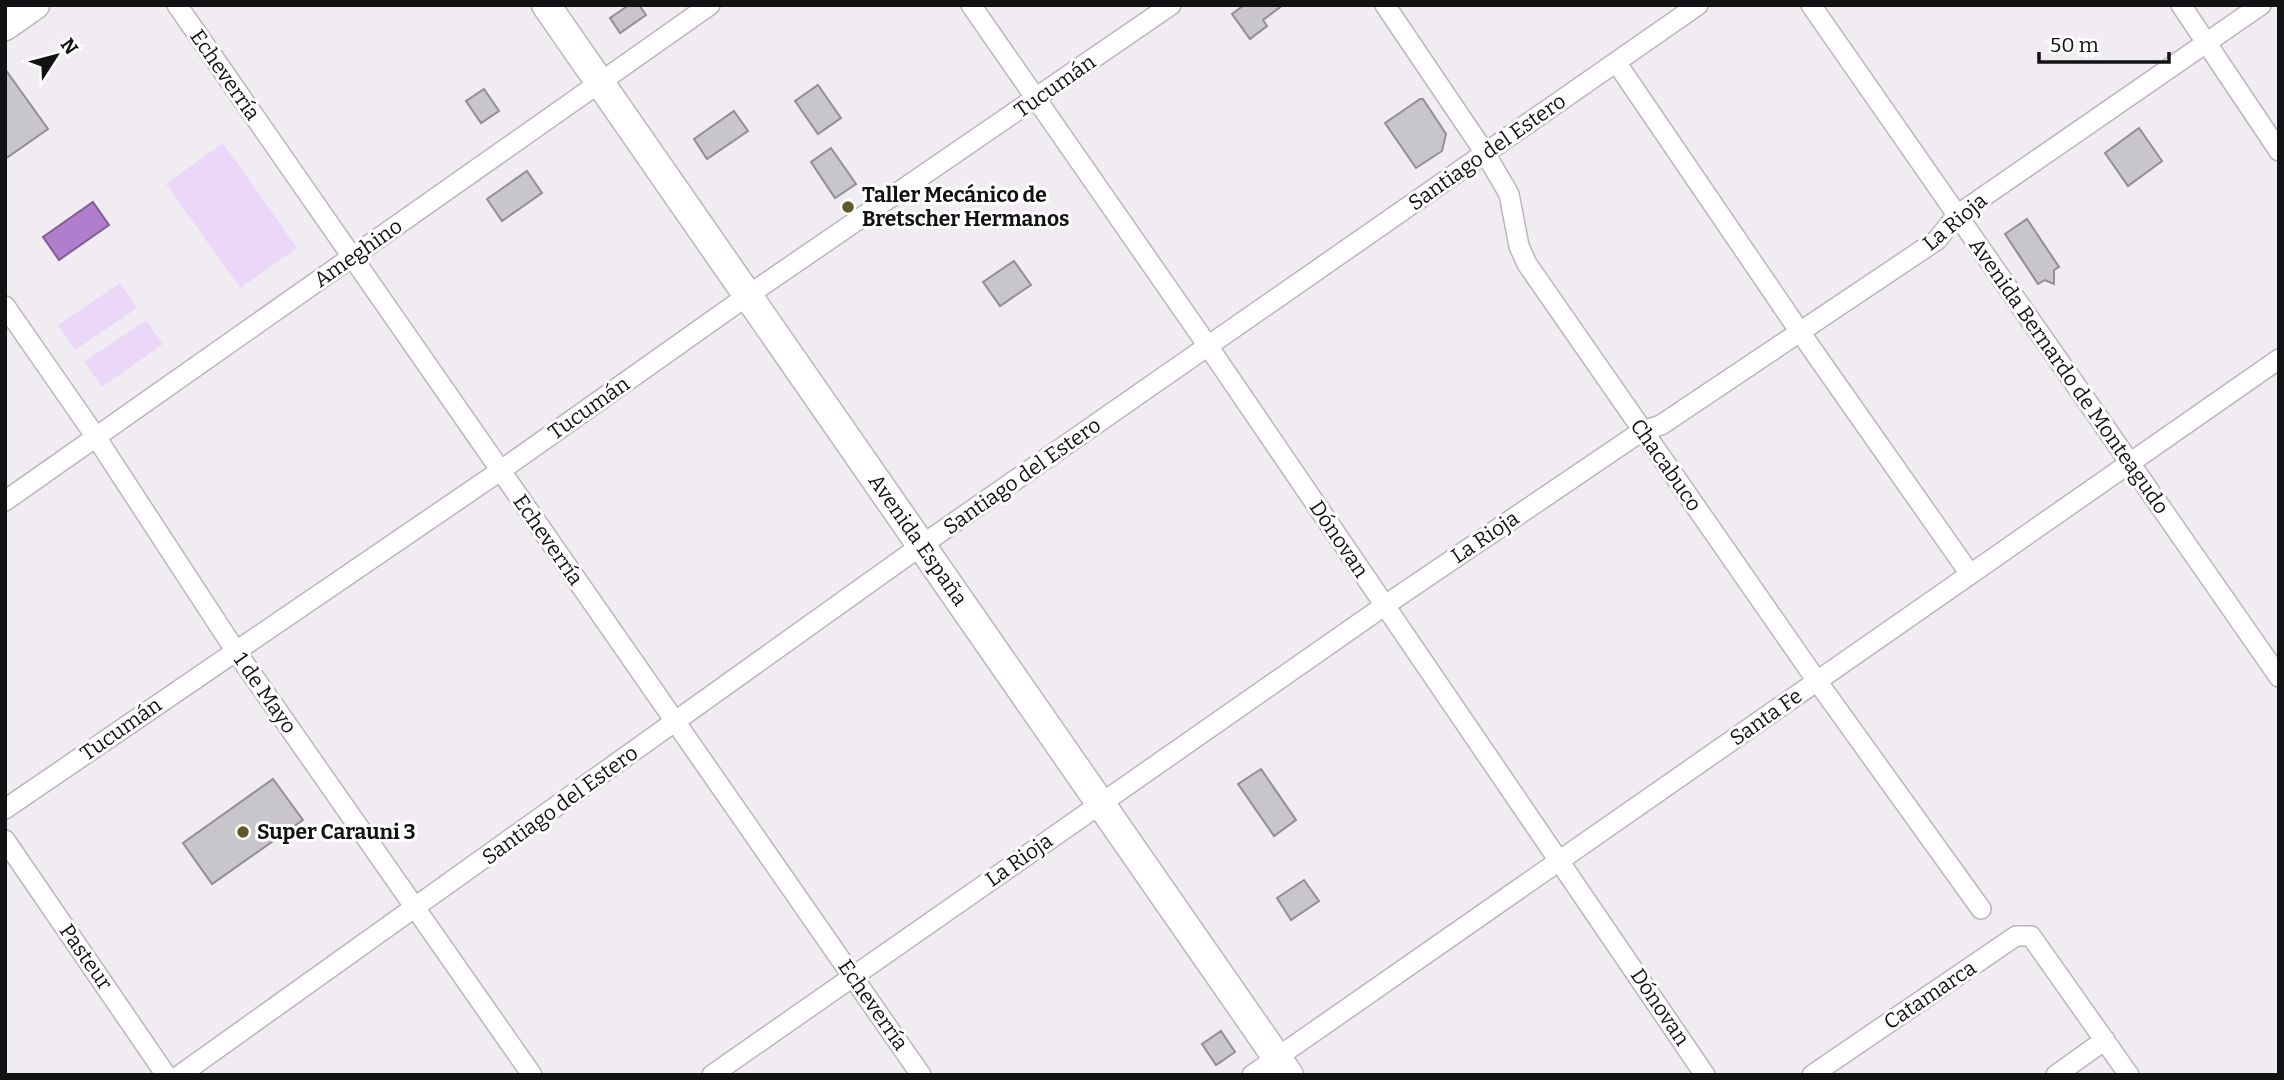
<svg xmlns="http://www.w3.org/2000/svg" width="2284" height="1080" font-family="Bitter,serif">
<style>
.green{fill:#ebd8f8}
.water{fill:#b07ecd;stroke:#815d95;stroke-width:2}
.building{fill:#c8c5cb;stroke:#928e94;stroke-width:2}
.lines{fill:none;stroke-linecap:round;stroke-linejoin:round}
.street-casing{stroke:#bab6bc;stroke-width:22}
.secondary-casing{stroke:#bab6bc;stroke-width:31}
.street{stroke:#fff;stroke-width:19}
.secondary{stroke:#fff;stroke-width:28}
.poi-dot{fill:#5f5925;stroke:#fff;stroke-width:2.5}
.labels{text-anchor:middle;stroke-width:6;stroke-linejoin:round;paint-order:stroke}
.street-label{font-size:21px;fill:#121113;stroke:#fff}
.poi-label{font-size:21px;font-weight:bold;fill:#121113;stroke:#fff;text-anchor:start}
</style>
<rect width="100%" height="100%" fill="#f0ecf2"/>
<!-- green -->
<path class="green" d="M223,143L297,248L240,288L166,184Z
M120,283L137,308L75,350L58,325Z
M146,320L163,344L102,387L84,362Z"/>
<!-- water -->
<path class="water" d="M93,202L109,225L59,260L43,237Z"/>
<!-- building -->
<path class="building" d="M629,5H639L646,15L620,33L610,18Z
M1244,5H1283L1263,20L1267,26L1250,39L1232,14Z
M5,69L48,129L5,159Z
M818,85L841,118L818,134L795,101Z
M484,89L499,111L481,123L466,101Z
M1420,99H1423L1446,134L1442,151L1416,168L1385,123Z
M734,111L748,131L707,159L694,139Z
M2139,128L2162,161L2128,186L2105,153Z
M831,148L856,184L835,198L811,162Z
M527,171L542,193L502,221L487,199Z
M2027,219L2059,267L2054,270V284L2045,280L2038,284L2005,234Z
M1014,261L1031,285L1000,306L983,282Z
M1261,769L1296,820L1274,836L1238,784Z
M273,779L303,820L212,884L183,843Z
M1304,880L1319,901L1291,920L1277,898Z
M1221,1031L1235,1052L1216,1065L1202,1044Z"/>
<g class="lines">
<defs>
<path id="street" d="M177,5L921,1075
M971,5L1208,346L1705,1075
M1385,5L1485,153L1509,194L1519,246L1527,264L1817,681L1981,909
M1811,5L2279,677
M2181,5L2279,151
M1616,62L1800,332L1970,574
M5,306L96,437L235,650L532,1075
M5,501L710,5
M5,809L500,471L747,296L1171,5
M5,840L166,1075
M180,1075L922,545L1698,5
M712,1075L1384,606L1642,431L1661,425L1937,240L1957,215L2261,5
M1252,1075L2279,359
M1812,1075L2016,936H2031L2129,1075
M2056,1075L2105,1040"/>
<path id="secondary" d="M546,5L1289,1075
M5,26L35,5"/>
</defs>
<!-- street casing -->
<use href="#street" class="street-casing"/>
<!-- secondary casing -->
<use href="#secondary" class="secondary-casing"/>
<!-- street -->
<use href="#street" class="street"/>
<!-- secondary -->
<use href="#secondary" class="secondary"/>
</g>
<!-- markers -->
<g class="poi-dot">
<circle cx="848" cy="207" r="7"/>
<circle cx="243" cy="832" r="7"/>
</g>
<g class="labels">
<!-- street labels -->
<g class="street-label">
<text transform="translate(225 75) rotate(55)" y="7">Echeverría</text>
<text transform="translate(1055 86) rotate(-35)" y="7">Tucumán</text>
<text transform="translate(1487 152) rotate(-35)" y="7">Santiago del Estero</text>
<text transform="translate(1955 222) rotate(-40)" y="7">La Rioja</text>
<text transform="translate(358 253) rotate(-35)" y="7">Ameghino</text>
<text transform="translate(2069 376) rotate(55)" y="7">Avenida Bernardo de Monteagudo</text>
<text transform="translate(589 408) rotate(-35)" y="7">Tucumán</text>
<text transform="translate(1666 465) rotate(55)" y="7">Chacabuco</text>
<text transform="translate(1022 476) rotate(-35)" y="7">Santiago del Estero</text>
<text transform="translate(1485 537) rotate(-34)" y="7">La Rioja</text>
<text transform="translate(1339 539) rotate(56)" y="7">Dónovan</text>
<text transform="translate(548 540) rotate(55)" y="7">Echeverría</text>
<text transform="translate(918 540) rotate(55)" y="7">Avenida España</text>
<text transform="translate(265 693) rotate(55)" y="7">1 de Mayo</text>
<text transform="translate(1766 717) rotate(-35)" y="7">Santa Fe</text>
<text transform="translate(121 729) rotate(-35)" y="7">Tucumán</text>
<text transform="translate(560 805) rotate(-36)" y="7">Santiago del Estero</text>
<text transform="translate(1019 860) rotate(-35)" y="7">La Rioja</text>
<text transform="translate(86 957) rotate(55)" y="7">Pasteur</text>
<text transform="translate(1930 995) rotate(-34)" y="7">Catamarca</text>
<text transform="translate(873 1005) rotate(55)" y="7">Echeverría</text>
<text transform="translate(1660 1007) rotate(56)" y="7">Dónovan</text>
</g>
<!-- poi labels -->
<g class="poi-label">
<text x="862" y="202">Taller Mecánico de<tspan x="862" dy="24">Bretscher Hermanos</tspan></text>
<text x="257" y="839">Super Carauni 3</text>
</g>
</g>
<!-- border -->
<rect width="2284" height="1080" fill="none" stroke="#121113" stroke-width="14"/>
<!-- north arrow -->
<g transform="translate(56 56) rotate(54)" stroke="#ffffff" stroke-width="5" paint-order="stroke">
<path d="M0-5L12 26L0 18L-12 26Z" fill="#121113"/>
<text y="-10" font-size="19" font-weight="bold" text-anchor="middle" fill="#121113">N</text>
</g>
<!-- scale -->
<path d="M2039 52v10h130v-10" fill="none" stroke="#121113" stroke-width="3.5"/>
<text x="2050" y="52" font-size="21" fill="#121113" stroke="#ffffff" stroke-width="5" paint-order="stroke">50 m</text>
</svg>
